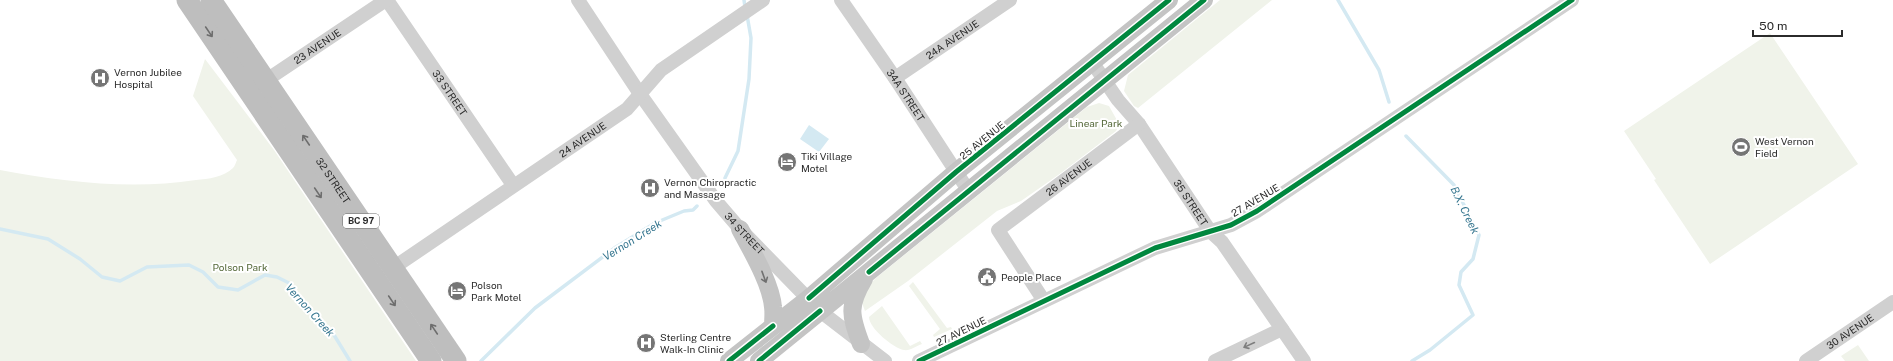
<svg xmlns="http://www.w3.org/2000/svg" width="1893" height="361" font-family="'Public Sans',sans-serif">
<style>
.green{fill:#f0f3ea}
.water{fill:#d4e9f2}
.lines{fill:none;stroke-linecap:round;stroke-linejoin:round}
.stream{stroke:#d4e9f2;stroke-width:3.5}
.minor{stroke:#d0d0d0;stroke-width:14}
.major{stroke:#c4c4c4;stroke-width:18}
.highway{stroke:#bebebe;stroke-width:21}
.cycleway-casing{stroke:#fff;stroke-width:8}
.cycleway{stroke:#00873e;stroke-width:5}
.oneway{stroke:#6d6d6d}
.oneway2{stroke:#707070}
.oneway3{stroke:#7e7e7e}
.labels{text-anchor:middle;stroke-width:4;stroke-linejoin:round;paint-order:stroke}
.shield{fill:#fff;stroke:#6b6b6b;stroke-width:1}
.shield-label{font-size:9px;font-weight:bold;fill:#2b2b2b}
.street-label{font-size:10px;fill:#2b2b2b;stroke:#fff}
.poi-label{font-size:10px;fill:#2b2b2b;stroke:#fff;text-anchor:start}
.park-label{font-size:10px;fill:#546838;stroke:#fff}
.water-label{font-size:11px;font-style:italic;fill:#377790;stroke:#fff}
</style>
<rect width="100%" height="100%" fill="#fff"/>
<!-- green -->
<path class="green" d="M1220,0H1272L1138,108L1134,106L1124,91L1128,75Z
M1770,33L1858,164L1710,264L1654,180L1656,179L1624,131Z
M205,59L274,150L416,361H0V170C64,182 131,190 196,180C208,179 224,177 233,168C235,166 236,162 237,160L193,96Z
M1099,103L1109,106L1118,122L1119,126L1116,131L1061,173L1021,201L997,211L908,281L865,311L862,303L868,286L876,278L1087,107Z
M913,282L947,328L951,327L952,329L934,337L933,335L940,329L909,286Z
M882,306L910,346L920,341L922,344C916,346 910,351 904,350C893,348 869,328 869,317Z
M1858,345L1869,361H1845L1841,356Z"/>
<!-- water -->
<path class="water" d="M809,125L829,139L819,152L800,139Z"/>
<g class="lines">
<!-- stream -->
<path class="stream" d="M744,0L745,7
M1338,0L1379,70L1389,102
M1406,136L1454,185L1479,235L1473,259L1461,272L1459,285L1473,315L1430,350L1412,361
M725,178L738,151L749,79L751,38L747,15
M0,229L48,239L80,259L102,277L120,281L147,267L189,265L203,272L218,287L238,290L265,275L277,277L289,283L316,318L334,335L350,361
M481,361L535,308L616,247L655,223L684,211L693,210L697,206"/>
<!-- minor -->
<g class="minor">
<path id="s1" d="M387,0L513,185"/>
<path id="s2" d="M578,0L640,94L716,201L740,229L820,311L885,361"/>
<path id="s3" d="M841,0L895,78L968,190"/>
<path id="s4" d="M1092,62L1118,100L1139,124L1210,231L1222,242L1304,361"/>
<path id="s5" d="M895,78L1010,0"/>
<path id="s6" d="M259,85L386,0"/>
<path id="s7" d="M393,268L627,109L661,70L763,0"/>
<path id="s8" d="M1044,301L998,230L1139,124"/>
<path d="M919,361L1155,248L1231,225L1257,211L1572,0"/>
<path d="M1215,361L1282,329"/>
<path id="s9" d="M1806,361L1893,302"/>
</g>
<!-- major -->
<path class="major" d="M740,229C751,250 771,283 773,307C774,313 773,320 773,326
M861,344C850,315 848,306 864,279
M729,361L809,298L956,172L1169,0
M759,361L1204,0"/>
<!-- highway -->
<g class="highway">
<path d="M187,0L431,361"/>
<path id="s10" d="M211,0L456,361"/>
</g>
<defs>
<path id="cycleway" d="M869,272L1204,0
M809,298L956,172L1169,0
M729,361L773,326
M759,361L820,311
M919,361L1155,248L1231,225L1257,211L1572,0"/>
</defs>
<!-- cycleway casing -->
<use href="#cycleway" class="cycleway-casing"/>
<!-- cycleway -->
<use href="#cycleway" class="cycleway"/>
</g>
<!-- one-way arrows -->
<defs><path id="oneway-shaft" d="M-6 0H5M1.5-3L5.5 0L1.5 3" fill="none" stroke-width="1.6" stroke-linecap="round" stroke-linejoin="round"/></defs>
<g class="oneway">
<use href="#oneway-shaft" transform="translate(209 32) rotate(56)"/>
<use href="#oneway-shaft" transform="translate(306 140) rotate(-124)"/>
<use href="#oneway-shaft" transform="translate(318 193) rotate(56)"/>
<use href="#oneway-shaft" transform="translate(392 301) rotate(56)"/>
<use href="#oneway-shaft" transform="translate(434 329) rotate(-124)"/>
</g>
<use class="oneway2" href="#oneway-shaft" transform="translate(764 277) rotate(70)"/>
<use class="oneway3" href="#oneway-shaft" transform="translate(1249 345) rotate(155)"/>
<!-- icons -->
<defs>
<symbol id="hospital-disc" viewBox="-11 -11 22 22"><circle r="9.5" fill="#757575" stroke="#fff"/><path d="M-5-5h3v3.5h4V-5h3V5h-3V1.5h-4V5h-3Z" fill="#fff"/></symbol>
<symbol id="stadium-disc" viewBox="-11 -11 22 22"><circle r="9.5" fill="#757575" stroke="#fff"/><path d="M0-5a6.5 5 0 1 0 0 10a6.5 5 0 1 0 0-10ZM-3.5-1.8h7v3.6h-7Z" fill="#fff"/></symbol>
<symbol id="hotel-disc" viewBox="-11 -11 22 22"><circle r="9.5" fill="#757575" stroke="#fff"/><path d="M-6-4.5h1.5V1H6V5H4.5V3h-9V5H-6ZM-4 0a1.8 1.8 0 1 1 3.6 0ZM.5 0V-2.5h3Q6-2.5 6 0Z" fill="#fff"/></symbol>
<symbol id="civic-disc" viewBox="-11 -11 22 22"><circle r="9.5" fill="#757575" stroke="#fff"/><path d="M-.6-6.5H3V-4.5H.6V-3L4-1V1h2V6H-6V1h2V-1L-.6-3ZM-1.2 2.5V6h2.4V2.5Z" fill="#fff"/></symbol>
</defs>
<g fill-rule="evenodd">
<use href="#hospital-disc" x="89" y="67" width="22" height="22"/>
<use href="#stadium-disc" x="1730" y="136" width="22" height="22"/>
<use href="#hotel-disc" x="776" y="151" width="22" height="22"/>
<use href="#hospital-disc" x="639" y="177" width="22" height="22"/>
<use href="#civic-disc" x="976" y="266" width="22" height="22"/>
<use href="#hotel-disc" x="446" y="280" width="22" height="22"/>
<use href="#hospital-disc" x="635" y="332" width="22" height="22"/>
</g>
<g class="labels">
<!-- shield labels -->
<rect class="shield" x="343" y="214" width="36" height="14" rx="3"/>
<g class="shield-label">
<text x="361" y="224">BC 97</text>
</g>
<!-- street labels -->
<g class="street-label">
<text dy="4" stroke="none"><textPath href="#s5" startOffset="69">24A AVENUE</textPath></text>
<text dy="4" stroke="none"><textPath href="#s6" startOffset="70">23 AVENUE</textPath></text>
<text dy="4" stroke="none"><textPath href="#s1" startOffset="112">33 STREET</textPath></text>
<text dy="4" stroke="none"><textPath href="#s3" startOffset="115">34A STREET</textPath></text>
<text dy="4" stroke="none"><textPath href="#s7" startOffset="229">24 AVENUE</textPath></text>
<text transform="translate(982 140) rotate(-39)" y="4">25 AVENUE</text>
<text dy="4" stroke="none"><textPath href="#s8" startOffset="173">26 AVENUE</textPath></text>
<text dy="4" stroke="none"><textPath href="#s10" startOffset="218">32 STREET</textPath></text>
<text transform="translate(1255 200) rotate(-31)" y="4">27 AVENUE</text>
<text dy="4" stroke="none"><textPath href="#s4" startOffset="172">35 STREET</textPath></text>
<text dy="4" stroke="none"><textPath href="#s2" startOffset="287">34 STREET</textPath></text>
<text transform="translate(961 331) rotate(-26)" y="4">27 AVENUE</text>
<text dy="4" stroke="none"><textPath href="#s9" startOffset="53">30 AVENUE</textPath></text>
</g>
<!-- poi labels -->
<g class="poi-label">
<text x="114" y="76">Vernon Jubilee<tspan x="114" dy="12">Hospital</tspan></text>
<text x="1755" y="145">West Vernon<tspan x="1755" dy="12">Field</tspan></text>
<text x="801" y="160">Tiki Village<tspan x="801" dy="12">Motel</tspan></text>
<text x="664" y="186">Vernon Chiropractic<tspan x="664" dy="12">and Massage</tspan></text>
<text x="1001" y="281">People Place</text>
<text x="471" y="289">Polson<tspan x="471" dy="12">Park Motel</tspan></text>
<text x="660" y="341">Sterling Centre<tspan x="660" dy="12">Walk-In Clinic</tspan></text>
</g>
<!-- park labels -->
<g class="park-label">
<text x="1096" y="127">Linear Park</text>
<text x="240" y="271">Polson Park</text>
</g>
<!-- water labels -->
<g class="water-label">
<text transform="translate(1465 210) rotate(64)" y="4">B.X. Creek</text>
<text transform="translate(632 240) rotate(-32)" y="4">Vernon Creek</text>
<text transform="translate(310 310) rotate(48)" y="4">Vernon Creek</text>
</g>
</g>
<!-- scale -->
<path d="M1753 30v6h89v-6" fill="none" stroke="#2b2b2b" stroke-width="2"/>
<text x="1759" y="30" font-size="12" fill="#2b2b2b" stroke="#ffffff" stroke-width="3" paint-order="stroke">50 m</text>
</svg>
